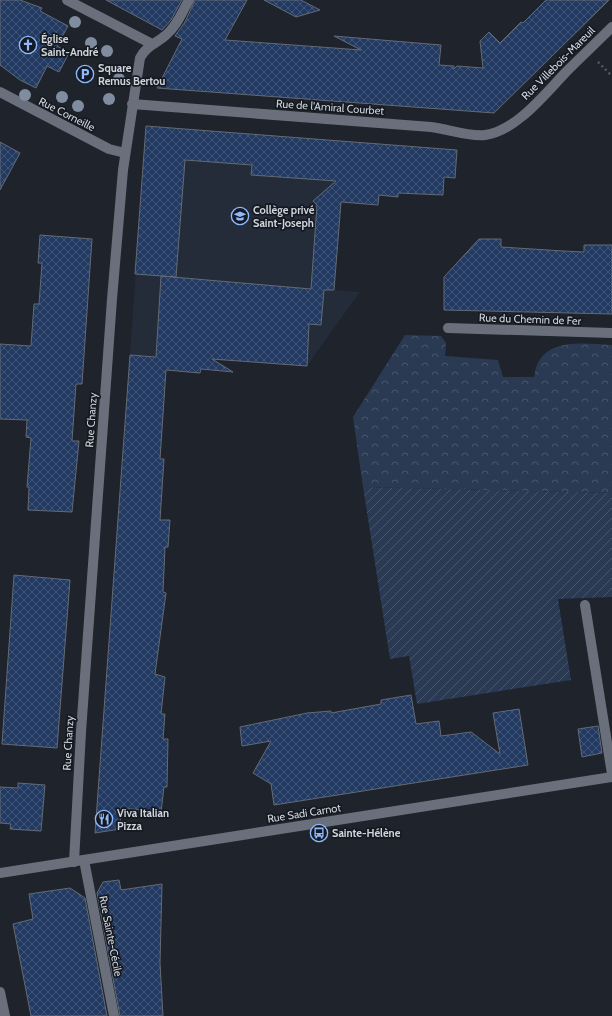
<svg xmlns="http://www.w3.org/2000/svg" width="612" height="1016" font-family="Cabin,sans-serif">
<style>
.built{fill:#242c3a}
.forest{fill:url(#forest-crowns)}
.garden{fill:url(#garden-furrows)}
.building{fill:url(#building-cross-hatch);stroke:#646a74}
.lines{fill:none;stroke-linecap:round;stroke-linejoin:round}
.path{stroke:#565b63;stroke-width:2.5;stroke-dasharray:2 3;stroke-linecap:butt}
.lane{stroke:#6a707b;stroke-width:10}
.street{stroke:#6a707b;stroke-width:10}
.secondary{stroke:#6a707b;stroke-width:10}
.tree{fill:#808c9f}
.labels{text-anchor:middle;stroke-width:3.5;stroke-linejoin:round;paint-order:stroke}
.poi-label{font-size:11px;font-weight:bold;fill:#d0d4da;stroke:#151a22;text-anchor:start}
.street-label{font-size:11px;fill:#d0d4da;stroke:#151a22}
</style>
<defs>
<pattern id="forest-crowns" width="20" height="18" patternUnits="userSpaceOnUse"><rect width="20" height="18" fill="#2a3a53"/><path d="M2 6a3 3 0 1 1 6 0M12 15a3 3 0 1 1 6 0" fill="none" stroke="#48566b"/></pattern>
<pattern id="garden-furrows" width="10" height="10" patternUnits="userSpaceOnUse"><rect width="10" height="10" fill="#2a3a53"/><path d="M-1 1l2-2M0 10L10 0M9 11l2-2" fill="none" stroke="#48566b"/></pattern>
<pattern id="building-cross-hatch" width="8" height="8" patternUnits="userSpaceOnUse"><rect width="8" height="8" fill="#223a62"/><path d="M0 0l8 8M0 8l8-8" fill="none" stroke="#415678"/></pattern>
</defs>
<rect width="100%" height="100%" fill="#1e232c"/>
<!-- built -->
<path class="built" d="M146,126L346,142L334,290L360,292L307,366L130,355Z"/>
<!-- forest -->
<path class="forest" d="M405,335L441,336L446,343L445,356L498,360L503,377H534C535,373 535,369 537,365C549,337 587,344 612,345V493L363,487L353,417Z"/>
<!-- garden -->
<path class="garden" d="M363,487L612,493V597L558,599L571,680L417,704L409,656L390,659Z"/>
<!-- building -->
<path class="building" d="M0,0H20L42,8L40,11L68,26L57,46L69,53L59,72L47,66L36,88L20,80L0,65Z
M106,0H182L171,20L162,30Z
M195,0H247L225,40L361,50L334,36L441,45L439,65L454,66V69L457,66L483,68L480,41L489,32L500,43L521,22L523,23L546,0H609L494,113L157,88L182,39L175,36L185,22Z
M264,0H301L320,10L296,17Z
M146,126L457,150L455,178L444,177L443,195L398,193V197L379,195L378,205L341,202L334,290H324L321,325L309,324L307,366L212,359L233,372L201,369L200,373L166,370L160,459H164L160,520H170L168,547H165L163,592L166,593L155,674L165,677L161,714H165L163,739H168L167,787H164L161,812L121,808L120,829L95,833L130,355L156,357L161,276L311,289L317,205L313,201L336,181L251,175L252,165L185,160L176,277L135,274Z
M0,142L20,153L0,190Z
M40,235L92,239L82,384H76L72,441H79L72,512L28,510L29,487H27L31,438L26,437L27,420L0,419V344L31,346L34,304H39L42,263H38Z
M479,239H501V247L563,251L584,252V245H612V314L444,310V277Z
M14,575L70,580L57,748L2,744Z
M411,695L416,724L439,721L441,736L471,732L500,754L493,713L519,709L528,765L274,805L271,784L253,773L271,741L242,746L240,727L307,713L331,711V713L381,704V700Z
M598,726L602,753L582,757L578,729Z
M18,783L45,785L41,831L10,829L11,824L0,823V787L18,788Z
M119,880L121,890L162,884L160,963L163,1016H120L97,893L103,882Z
M70,888L85,898L107,1016H31L13,924L33,919L29,894Z"/>
<g class="lines">
<!-- path -->
<path class="path" d="M598,62L612,76"/>
<!-- lane -->
<path class="lane" d="M585,605L612,774"/>
<!-- street -->
<path class="street" d="M67,0L152,44
M0,92L109,149L125,153
M132,104L431,127C447,129 470,137 485,135C516,131 545,94 566,72C581,57 597,42 612,27
M448,328L612,333
M84,860L114,1016
M74,862L81,732L112,299L123,170L140,58C147,45 156,44 166,35C177,26 182,12 189,0
M0,992L5,1016"/>
<!-- secondary -->
<path class="secondary" d="M0,873L612,777"/>
</g>
<!-- trees -->
<g class="tree">
<circle cx="75" cy="22" r="6"/>
<circle cx="91" cy="43" r="6"/>
<circle cx="107" cy="51" r="6"/>
<circle cx="119" cy="79" r="6"/>
<circle cx="25" cy="95" r="6"/>
<circle cx="62" cy="97" r="6"/>
<circle cx="109" cy="99" r="6"/>
<circle cx="78" cy="106" r="6"/>
</g>
<!-- icons -->
<defs>
<symbol id="church-ring" viewBox="-11 -11 22 22"><circle r="9.5" fill="#151a22" stroke="#8eb9fd" stroke-width="1.5"/><path d="M-1.2-6h2.4v3.5h3.3v2.4h-3.3V6h-2.4V-.1h-3.3v-2.4h3.3Z" fill="#8eb9fd"/></symbol>
<symbol id="parking-ring" viewBox="-11 -11 22 22"><circle r="9.5" fill="#151a22" stroke="#8eb9fd" stroke-width="1.5"/><path d="M-3.5-5.5H1a3.5 3.5 0 0 1 0 7H-1V5.5H-3.5ZM-1-3.4V-.6H.8a1.4 1.4 0 0 0 0-2.8Z" fill="#8eb9fd"/></symbol>
<symbol id="school-ring" viewBox="-11 -11 22 22"><circle r="9.5" fill="#151a22" stroke="#8eb9fd" stroke-width="1.5"/><path d="M0-5L7-2L0 1L-7-2ZM-4 1L0 2.5L4 1V4Q0 6-4 4Z" fill="#8eb9fd"/></symbol>
<symbol id="restaurant-ring" viewBox="-11 -11 22 22"><circle r="9.5" fill="#151a22" stroke="#8eb9fd" stroke-width="1.5"/><path d="M-5-6h1v4h1v-4h1v4h1v-4h1v5L-1.5 .5V6h-2V.5L-5-1ZM5-6V6H3V1.5H1.5Q1.5-4 5-6Z" fill="#8eb9fd"/></symbol>
<symbol id="bus-ring" viewBox="-11 -11 22 22"><circle r="9.5" fill="#151a22" stroke="#8eb9fd" stroke-width="1.5"/><path d="M-5-6H5V4H4V6H2V4H-2V6H-4V4H-5ZM-3.5-4V0h7V-4ZM-3.5 1.2v1.5H-2V1.2ZM2 1.2v1.5H3.5V1.2Z" fill="#8eb9fd"/></symbol>
</defs>
<g fill-rule="evenodd">
<use href="#church-ring" x="18" y="35" width="20" height="20"/>
<use href="#parking-ring" x="75" y="64" width="20" height="20"/>
<use href="#school-ring" x="230" y="206" width="20" height="20"/>
<use href="#restaurant-ring" x="94" y="809" width="20" height="20"/>
<use href="#bus-ring" x="309" y="823" width="20" height="20"/>
</g>
<g class="labels">
<!-- poi labels -->
<g class="poi-label">
<text x="41" y="43">Église<tspan x="41" dy="13">Saint-André</tspan></text>
<text x="98" y="72">Square<tspan x="98" dy="13">Remus Bertou</tspan></text>
<text x="253" y="214">Collège privé<tspan x="253" dy="13">Saint-Joseph</tspan></text>
<text x="117" y="817">Viva Italian<tspan x="117" dy="13">Pizza</tspan></text>
<text x="332" y="837">Sainte-Hélène</text>
</g>
<!-- street labels -->
<g class="street-label">
<text transform="translate(558 63) rotate(-45)" y="4">Rue Villebois-Mareuil</text>
<text transform="translate(330 107) rotate(4)" y="4">Rue de l'Amiral Courbet</text>
<text transform="translate(67 114) rotate(27)" y="4">Rue Corneille</text>
<text transform="translate(530 319) rotate(2)" y="4">Rue du Chemin de Fer</text>
<text transform="translate(91 420) rotate(-86)" y="4">Rue Chanzy</text>
<text transform="translate(68 743) rotate(-87)" y="4">Rue Chanzy</text>
<text transform="translate(304 813) rotate(-9)" y="4">Rue Sadi Carnot</text>
<text transform="translate(111 936) rotate(79)" y="4">Rue Sainte-Cécile</text>
</g>
</g>
</svg>
